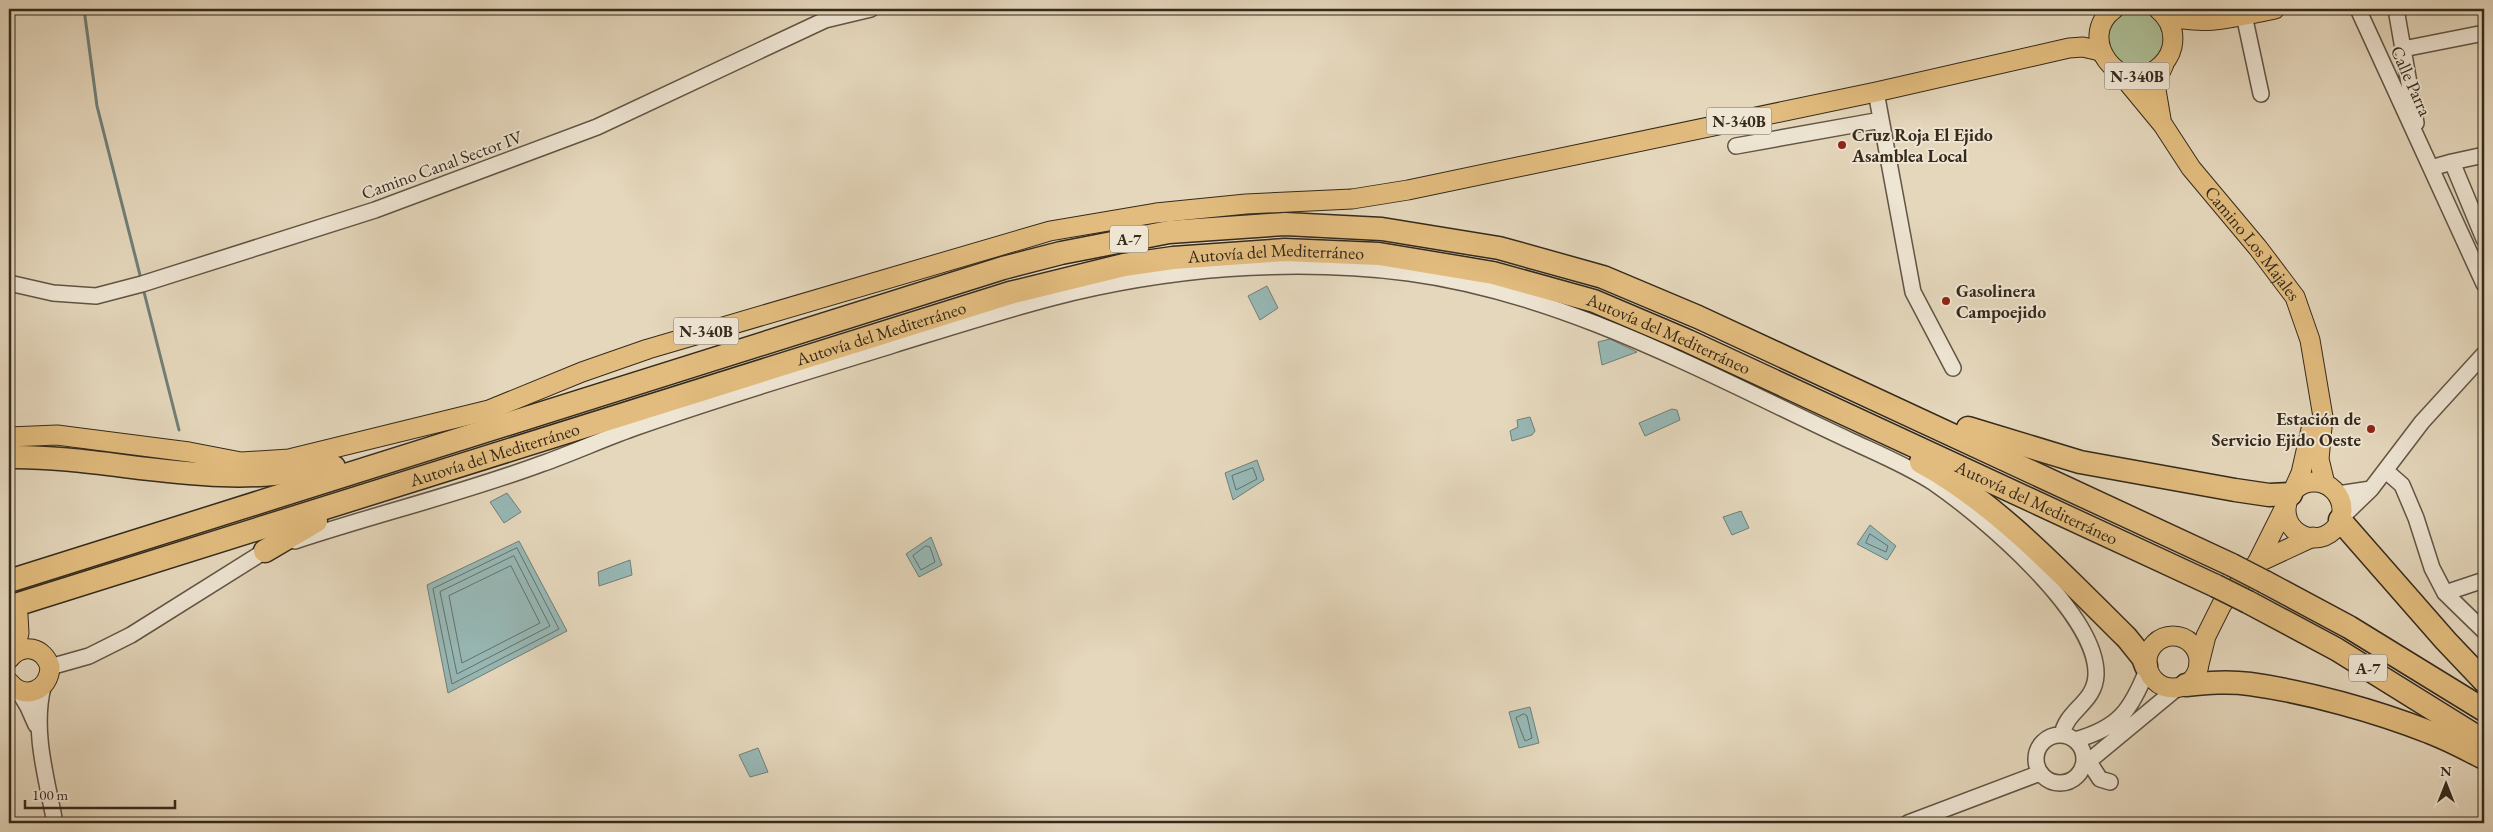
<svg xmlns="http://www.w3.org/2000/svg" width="2493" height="832" font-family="'EB Garamond',serif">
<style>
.green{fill:#aebf96;stroke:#727459}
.water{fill:#97b8b6;stroke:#707f78}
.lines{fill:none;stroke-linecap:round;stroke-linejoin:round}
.shore{stroke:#667169;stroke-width:1}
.stream{stroke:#707f78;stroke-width:3}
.minor-casing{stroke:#615544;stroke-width:18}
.major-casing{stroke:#352a1c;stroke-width:21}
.highway-casing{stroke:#352a1c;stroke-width:25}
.minor{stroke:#eee5d3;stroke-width:15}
.major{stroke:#e2bc7e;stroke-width:19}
.highway{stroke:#e2bc7e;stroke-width:22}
.highway-bridge-casing{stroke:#352a1c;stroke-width:25;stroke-linecap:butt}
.highway-bridge{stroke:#e2bc7e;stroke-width:22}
.poi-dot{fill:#8f2418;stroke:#eee5d3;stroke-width:2}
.labels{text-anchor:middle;stroke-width:4;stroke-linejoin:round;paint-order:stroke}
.shield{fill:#eee5d3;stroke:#6c6253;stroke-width:1}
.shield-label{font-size:16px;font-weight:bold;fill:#352a1c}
.street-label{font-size:18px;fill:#352a1c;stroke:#eee5d3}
.poi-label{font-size:18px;font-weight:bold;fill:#352a1c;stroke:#eee5d3;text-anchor:start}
</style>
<rect width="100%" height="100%" fill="#e5d7bc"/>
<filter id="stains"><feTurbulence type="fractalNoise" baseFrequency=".004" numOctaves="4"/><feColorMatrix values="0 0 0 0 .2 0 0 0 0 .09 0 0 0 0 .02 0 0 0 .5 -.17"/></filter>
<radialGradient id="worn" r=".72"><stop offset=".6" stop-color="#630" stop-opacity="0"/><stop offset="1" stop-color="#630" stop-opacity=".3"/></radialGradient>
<!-- green -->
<path class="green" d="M2107 38a29 29 0 1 1 58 0a29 29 0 1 1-58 0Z"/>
<!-- water -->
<path class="water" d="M1267,286L1278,308L1260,320L1248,296Z
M1610,339L1637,352L1602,365L1598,342Z
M1672,409L1677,410L1680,420L1645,436L1639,423Z
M1530,417L1535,431L1532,435L1512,441L1510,431L1518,427L1517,420Z
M1257,460L1264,480L1233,500L1225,473Z
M507,493L521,512L504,523L490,502Z
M1741,511L1749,528L1732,535L1723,517Z
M1870,525L1896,546L1887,560L1857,544Z
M931,537L942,565L919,577L906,554Z
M519,541L567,631L448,693L427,585Z
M630,560L632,575L599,586L598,572Z
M1530,707L1539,743L1519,748L1509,712Z
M758,748L768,772L750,777L739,755Z"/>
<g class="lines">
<!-- shore -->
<path class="shore" d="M1253,468L1257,479L1236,490L1232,476Z
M1870,534L1888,546L1886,552L1866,543Z
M926,546L930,547L935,562L921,570L913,556Z
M517,548L559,629L452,684L433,589Z
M514,556L550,626L457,674L440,592Z
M511,566L540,623L462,663L449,596Z
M1524,714L1527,716L1532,738L1525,741L1516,718Z"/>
<!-- stream -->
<path class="stream" d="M84,9L97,106L141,279
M143,288L179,430"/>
<defs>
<path id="minor" d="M2358,9L2484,284
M2396,9L2416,123
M2244,15L2261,94
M2403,49L2484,33
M1876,92L1913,292L1953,368
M1736,146L1881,120
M2452,162L2484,155
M2431,168L2452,162L2484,239
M9,283L53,293L96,296L142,284L375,210L597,127L825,20L871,9
M2386,471L2402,485L2416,518L2432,568L2445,593L2484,631
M2338,494L2371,489
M2341,518L2371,489L2422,422L2484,354
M295,541C376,514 460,494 541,464C573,453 605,438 637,427C721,397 807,372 893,345C945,329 998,312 1051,298C1167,268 1290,258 1409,273C1566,294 1709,375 1851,441C1879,454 1908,466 1934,483C1982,516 2098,614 2096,675C2095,703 2066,710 2062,735
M2445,593L2484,580
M50,667L89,656L131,635L265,551L273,549
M43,687C32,731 47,780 55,823
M18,690L28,707L36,725
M2036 759a24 24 0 1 1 48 0a24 24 0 1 1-48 0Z
M2075,740C2119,728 2131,710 2147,670
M2089,762L2100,779L2110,782
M2083,766L2176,689
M1908,823L2040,773"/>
<g id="major">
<path d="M2114,9C2075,37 2120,98 2157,69C2165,63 2170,56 2172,47C2175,32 2170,19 2158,9"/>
<path d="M2165,15C2205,27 2235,17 2275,9"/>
<path id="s1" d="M2120,73L2163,125L2191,168L2258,248L2295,297L2310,340L2323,417L2319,459L2325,484"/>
<path d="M2161,119L2155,84L2164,64"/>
<path d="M9,437L57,435L189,452L241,462L289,459L489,410L582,372L648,349L1050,231L1156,213L1246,204L1352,199L1408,190L1876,92L2069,48L2083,47L2100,51"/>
<circle cx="2314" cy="510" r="28"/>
<path d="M2293,491L2301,473L2311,429"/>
<path d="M2257,563L2313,537"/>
<circle cx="2173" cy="662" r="26"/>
<path d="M14,653L19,633L18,615"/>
<path d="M9,659C22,642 44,647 50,667C49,691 24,701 9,682"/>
<path d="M2199,664L2206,636L2222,604L2257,563L2286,505"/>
</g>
<g id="highway">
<path d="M1968,428L2080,462L2235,490L2269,495L2291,494"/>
<path d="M9,457C80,456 150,473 221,475C259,477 296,472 334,467"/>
<path d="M1921,462C1997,503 2065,577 2127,638L2143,658L2146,666"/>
<path d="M2340,520L2446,641L2484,681"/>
<path d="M265,551L316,521"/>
<path d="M9,581L1003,268L1061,253L1169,232L1285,224L1382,229L1499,248L1603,277L1698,317L2232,565"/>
<path d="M2265,582L2349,627L2484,710"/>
<path d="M2248,602L2336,649L2484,741"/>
<path id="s2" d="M9,607L1010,293L1124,265L1173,258L1285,250L1379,254L1493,273L1594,301L1688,341L2216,586"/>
<path d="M2186,685C2207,683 2228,681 2250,684C2307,692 2376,711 2429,732C2448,739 2466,749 2484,758"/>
</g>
</defs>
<!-- minor casing -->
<use href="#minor" class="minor-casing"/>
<!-- major casing -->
<use href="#major" class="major-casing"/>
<!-- highway casing -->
<use href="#highway" class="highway-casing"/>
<!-- minor -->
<use href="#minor" class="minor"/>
<!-- major -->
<use href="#major" class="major"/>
<!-- highway -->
<use href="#highway" class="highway"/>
<defs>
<path id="highway-bridge" d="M2232,565L2265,582
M2216,586L2248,602"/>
</defs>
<!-- highway-bridge casing -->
<use href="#highway-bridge" class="highway-bridge-casing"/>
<!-- highway-bridge -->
<use href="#highway-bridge" class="highway-bridge"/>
</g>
<!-- markers -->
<g class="poi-dot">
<circle cx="1842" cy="145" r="5"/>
<circle cx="1946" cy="301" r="5"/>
<circle cx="2371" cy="429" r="5"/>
</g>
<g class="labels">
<!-- shield labels -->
<g class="shield">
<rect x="2104.5" y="62.5" width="65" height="27" rx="4"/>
<rect x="1706.5" y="107.5" width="65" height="27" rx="4"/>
<rect x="1110" y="225.5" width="38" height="27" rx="4"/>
<rect x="673.5" y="317.5" width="65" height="27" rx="4"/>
<rect x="2349" y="654.5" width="38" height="27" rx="4"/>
</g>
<g class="shield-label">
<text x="2137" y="82">N-340B</text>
<text x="1739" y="127">N-340B</text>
<text x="1129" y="245">A-7</text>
<text x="706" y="337">N-340B</text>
<text x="2368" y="674">A-7</text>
</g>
<!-- street labels -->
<g class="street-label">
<text transform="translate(2411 81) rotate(66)" y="6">Calle Parra</text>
<text transform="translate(442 165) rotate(-20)" y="6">Camino Canal Sector IV</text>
<text dy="6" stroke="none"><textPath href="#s1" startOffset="216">Camino Los Majales</textPath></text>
<text dy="6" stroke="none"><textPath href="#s2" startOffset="1319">Autovía del Mediterráneo</textPath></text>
<text dy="6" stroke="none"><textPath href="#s2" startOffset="914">Autovía del Mediterráneo</textPath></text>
<text dy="6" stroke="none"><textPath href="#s2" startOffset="1724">Autovía del Mediterráneo</textPath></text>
<text dy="6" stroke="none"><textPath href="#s2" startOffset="509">Autovía del Mediterráneo</textPath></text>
<text dy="6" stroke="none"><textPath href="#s2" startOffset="2129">Autovía del Mediterráneo</textPath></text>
</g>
<!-- poi labels -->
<g class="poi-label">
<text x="1852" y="141">Cruz Roja El Ejido<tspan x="1852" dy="21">Asamblea Local</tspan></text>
<text x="1956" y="297">Gasolinera<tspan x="1956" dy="21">Campoejido</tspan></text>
<text x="2361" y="425" text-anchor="end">Estación de<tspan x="2361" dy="21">Servicio Ejido Oeste</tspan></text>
</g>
</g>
<!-- margin -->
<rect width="2493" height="832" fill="none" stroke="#e5d7bc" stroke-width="30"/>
<rect x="10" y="10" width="2473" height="812" fill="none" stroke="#352a1c" stroke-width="2.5"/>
<rect x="15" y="15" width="2463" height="802" fill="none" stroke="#352a1c"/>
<!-- north arrow -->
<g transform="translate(2446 784)" stroke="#eee5d3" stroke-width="4" paint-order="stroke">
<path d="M0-4L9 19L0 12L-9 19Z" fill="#352a1c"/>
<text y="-8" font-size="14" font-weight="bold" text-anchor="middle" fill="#352a1c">N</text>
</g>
<!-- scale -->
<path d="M25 800v8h150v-8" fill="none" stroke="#352a1c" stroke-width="2.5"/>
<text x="32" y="800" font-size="15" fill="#352a1c" stroke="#eee5d3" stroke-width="4" paint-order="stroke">100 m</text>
<rect width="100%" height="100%" filter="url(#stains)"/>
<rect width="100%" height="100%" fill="url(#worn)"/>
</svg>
